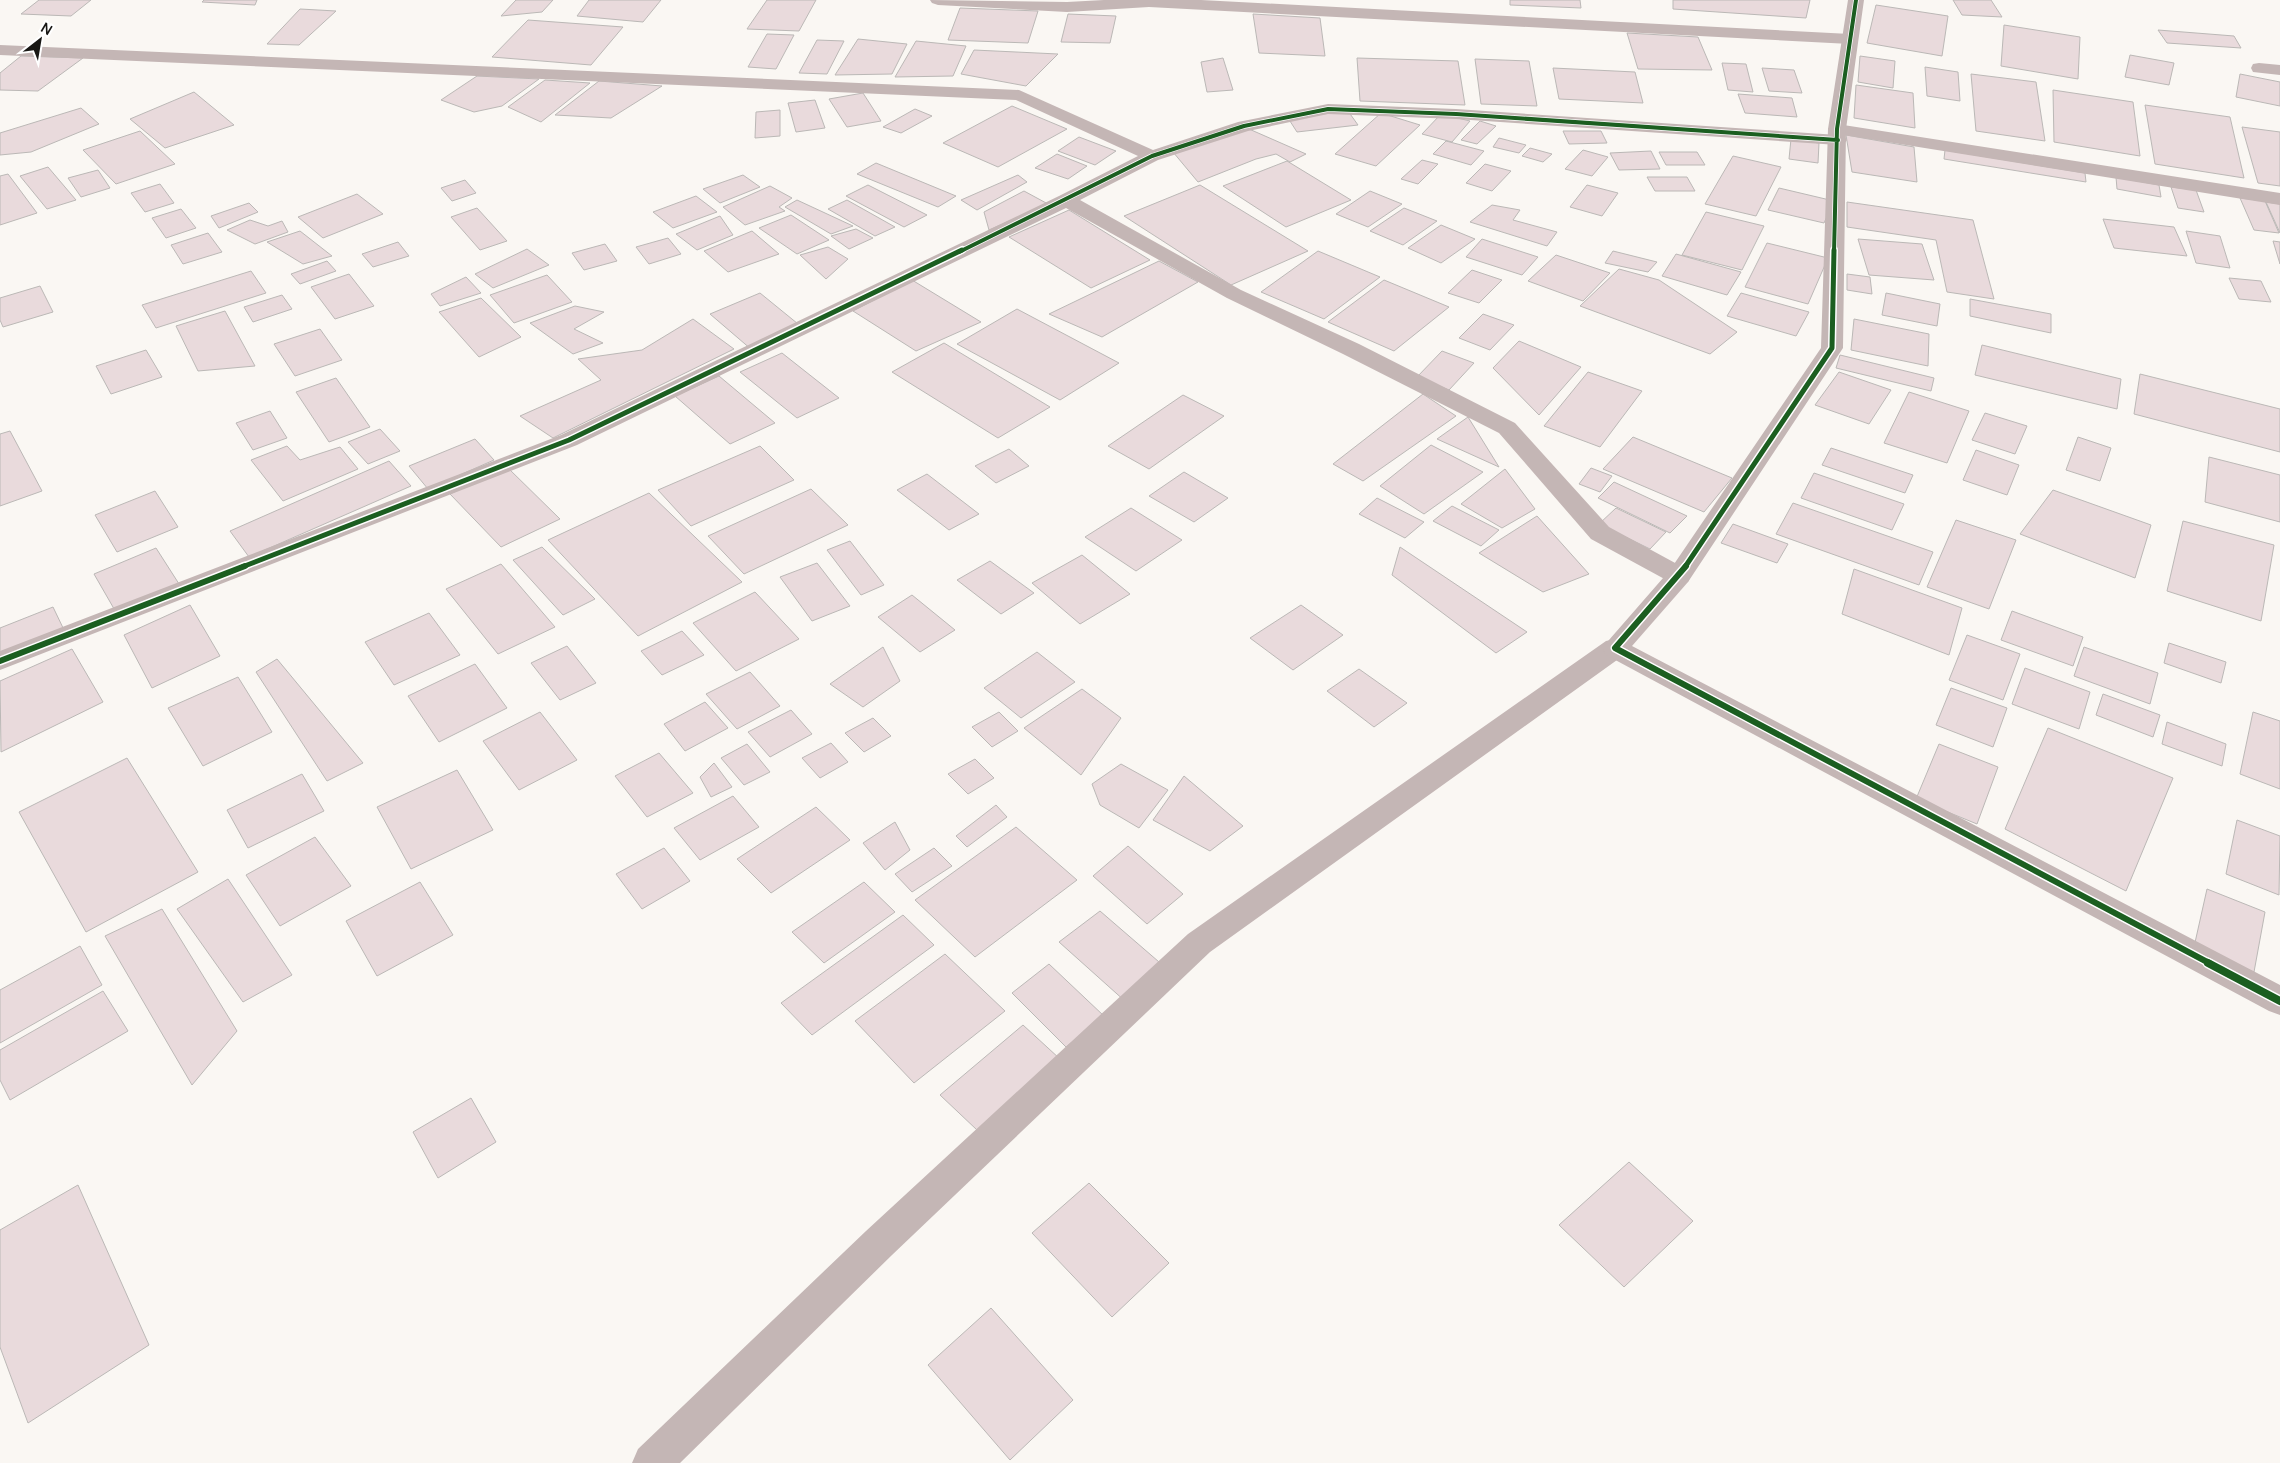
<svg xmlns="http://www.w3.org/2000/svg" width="2280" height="1463" font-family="Manrope,sans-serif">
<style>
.building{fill:#e9dadc;stroke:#bbb8b6}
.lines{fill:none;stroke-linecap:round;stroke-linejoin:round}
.minor{fill:#c4b6b5;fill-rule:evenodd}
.tertiary{fill:#c4b6b5;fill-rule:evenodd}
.cycleway-far3-casing{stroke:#fff;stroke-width:5.5}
.cycleway-far2-casing{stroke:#fff;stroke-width:8}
.cycleway-far1-casing{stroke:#fff;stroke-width:9}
.cycleway-casing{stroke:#fff;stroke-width:11}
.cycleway-far3{stroke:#1b5e20;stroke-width:4}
.cycleway-far2{stroke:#1b5e20;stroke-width:5}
.cycleway-far1{stroke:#1b5e20;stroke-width:6}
.cycleway{stroke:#1b5e20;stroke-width:8}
</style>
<rect width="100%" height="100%" fill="#faf7f3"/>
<!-- building -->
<path class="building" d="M39,0H91L71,16L21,14Z
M204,0H257L255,5L202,2Z
M516,0H553L542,12L501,16Z
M589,0H661L643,22L577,16Z
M767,0H816L799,31L747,29Z
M1510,0H1580L1581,8L1510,5Z
M1673,0H1810L1806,18L1673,9Z
M1953,0H1991L2002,17L1962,15Z
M1876,5L1948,16L1942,56L1867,43Z
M960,8L1038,11L1028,43L948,40Z
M300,9L336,11L299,45L267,44Z
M1068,14L1116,16L1110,43L1061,42Z
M1253,14L1320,18L1325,56L1259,53Z
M528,20L623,27L591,65L492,57Z
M2004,25L2080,37L2078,79L2001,66Z
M2158,30L2234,36L2241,48L2167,43Z
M1627,33L1698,37L1712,70L1638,69Z
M767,34L794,35L776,69L748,67Z
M858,39L907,44L892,74L835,75Z
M817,40L844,41L827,74L799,73Z
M916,41L966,46L953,76L895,77Z
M974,50L1058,54L1026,86L961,74Z
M2130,55L2174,63L2169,85L2125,77Z
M21,56L83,58L38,91L0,90V73Z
M1860,56L1895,61L1893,88L1858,82Z
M1223,58L1233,90L1207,92L1201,62Z
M1357,58L1458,61L1465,105L1360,101Z
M1475,59L1529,61L1537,106L1481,104Z
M1722,63L1746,64L1753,92L1728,90Z
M1925,67L1958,72L1960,101L1927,96Z
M1553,68L1635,72L1643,103L1559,99Z
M1762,68L1794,70L1802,93L1769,91Z
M1971,74L2036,82L2045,141L1976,131Z
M2240,74L2280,82V106L2236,97Z
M477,76L539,79L502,106L474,112L441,100Z
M545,80L590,83L541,122L508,107Z
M599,81L662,86L611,118L555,115Z
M1856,85L1913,93L1915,128L1854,118Z
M2053,90L2133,102L2140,156L2054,142Z
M194,92L234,125L165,148L130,119Z
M863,93L881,121L847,127L829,99Z
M1738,94L1792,98L1797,117L1745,113Z
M815,100L825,128L796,132L788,103Z
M2145,105L2230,117L2244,178L2155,164Z
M1012,106L1067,129L998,167L943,143Z
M81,108L99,124L31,152L0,155V133Z
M915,109L932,116L901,133L883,127Z
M780,110V136L755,138L756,112Z
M1348,111L1358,125L1297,132L1288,118Z
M1381,113L1420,125L1376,166L1335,154Z
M1441,114L1470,121L1452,142L1422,134Z
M1480,121L1496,126L1477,144L1461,140Z
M2242,127L2280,132V186L2258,183Z
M1249,129L1306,154L1290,162L1276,154L1256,159L1198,182L1173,152Z
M140,131L175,164L116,184L83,150Z
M1563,131H1601L1607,143L1569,144Z
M1846,135L1914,147L1917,182L1852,172Z
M1079,137L1116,151L1095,165L1058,151Z
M1499,138L1526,145L1519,153L1493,147Z
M1791,139L1819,143L1818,163L1789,159Z
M1446,141L1484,151L1471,165L1433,154Z
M1530,148L1552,154L1543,162L1522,156Z
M1583,150L1608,157L1592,176L1565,169Z
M1945,150L2085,173L2086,182L1944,159Z
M1651,151L1660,169L1619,170L1610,153Z
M1659,152H1697L1705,165H1666Z
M1057,154L1087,166L1068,179L1035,168Z
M1733,156L1781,167L1756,216L1705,204Z
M1422,160L1438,164L1418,184L1401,179Z
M1287,161L1351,200L1286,227L1223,186Z
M876,163L956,196L938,207L857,174Z
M1485,164L1511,171L1492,191L1466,183Z
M48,167L76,200L47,209L20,176Z
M98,170L110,188L81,197L68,178Z
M8,174L37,213L0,225V176Z
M743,175L760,187L720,203L703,189Z
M1018,175L1027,182L977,210L961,200Z
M1647,177H1687L1695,191H1655Z
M2116,177L2159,185L2161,197L2117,189Z
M465,180L476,193L452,201L441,188Z
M160,184L174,203L145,212L131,193Z
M868,185L927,215L904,227L846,196Z
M1200,185L1308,251L1231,285L1124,216Z
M1587,185L1618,193L1602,216L1570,207Z
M770,186L792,198L779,207L785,211L745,225L723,207Z
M2171,187L2196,190L2204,212L2178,208Z
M1779,188L1834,201L1824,223L1768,210Z
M1024,191L1048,204L989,230L984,212Z
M1370,191L1402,204L1368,227L1336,214Z
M357,194L383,214L323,238L298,217Z
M696,196L717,212L673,228L653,212Z
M2240,198L2265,201L2279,233L2254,230Z
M797,200L853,226L831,234L785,207Z
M847,200L895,227L875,236L828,209Z
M1847,202L1973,220L1994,299L1947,292L1936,240L1847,227Z
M2266,202L2280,204V233Z
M249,203L258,212L219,228L211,216Z
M1492,205L1520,210L1513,220L1557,232L1547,246L1470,222Z
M477,208L507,241L480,250L451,217Z
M1404,208L1437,221L1403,245L1370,231Z
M181,209L196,228L166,238L152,218Z
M1069,210L1150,260L1091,288L1009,237Z
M1706,212L1764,226L1742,270L1682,255Z
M791,215L829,240L797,254L759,228Z
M720,216L733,235L697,250L676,234Z
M2103,219L2174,227L2187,256L2114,248Z
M250,220L268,226L282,221L288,232L255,244L227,230Z
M1441,225L1475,239L1441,263L1408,248Z
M856,229L873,238L849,249L831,236Z
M300,231L332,256L303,264L267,242Z
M752,231L779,254L728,272L704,251Z
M2186,231L2220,236L2230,268L2196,263Z
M208,233L222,252L183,264L171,245Z
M668,238L681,254L649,264L636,247Z
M1482,239L1538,257L1522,275L1466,257Z
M1858,239L1922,244L1934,280L1869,275Z
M2273,241L2280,242V264Z
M398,242L409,256L373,267L362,254Z
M1767,243L1828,258L1808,304L1745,287Z
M605,244L617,261L584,270L572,253Z
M828,247L848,259L826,279L800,255Z
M527,249L549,265L493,288L475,274Z
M1318,251L1380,277L1324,319L1261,292Z
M1613,251L1657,262L1648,272L1605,263Z
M1676,254L1741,272L1727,295L1662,276Z
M1556,255L1610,273L1583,301L1528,281Z
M327,261L336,271L300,284L291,274Z
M1159,261L1198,282L1102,337L1049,314Z
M1619,269L1659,280L1737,332L1710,354L1580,306Z
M1472,270L1502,280L1479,303L1448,293Z
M251,271L266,293L156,328L142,305Z
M349,274L374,306L335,319L311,287Z
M1847,274L1870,277L1872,294L1847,290Z
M547,275L572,302L514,323L490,295Z
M466,277L481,293L440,306L431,294Z
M2229,278L2261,281L2271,302L2239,299Z
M912,280L981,322L916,351L853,311Z
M1384,280L1449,307L1394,351L1328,322Z
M40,286L53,312L3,327L0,320V298Z
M760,293L803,328L752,350L710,314Z
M1741,293L1809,312L1796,336L1727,316Z
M1886,293L1940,304L1937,326L1882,315Z
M282,295L292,309L253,322L244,307Z
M481,298L521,337L479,357L439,312Z
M1970,299L2051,314V333L1970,316Z
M575,306L604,312L574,329L603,343L573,354L530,323Z
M1017,309L1119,363L1060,400L957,344Z
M225,311L255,366L198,371L176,326Z
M1483,314L1514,325L1490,350L1459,338Z
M693,319L734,349L553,438L520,416L601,380L578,359L642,350Z
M1854,319L1929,334L1928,366L1851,350Z
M320,329L342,360L295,376L274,344Z
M1519,341L1581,367L1539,415L1493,368Z
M944,343L1050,407L998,438L892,372Z
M1982,345L2121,379L2117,409L1975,375Z
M146,350L162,377L111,394L96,366Z
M1442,351L1474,363L1449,390L1417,377Z
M782,353L839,398L797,418L740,372Z
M1840,355L1934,378L1931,391L1836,368Z
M1588,372L1642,391L1600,447L1544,426Z
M1839,372L1891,390L1869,424L1815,405Z
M2140,374L2280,409V452L2134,414Z
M719,376L775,423L730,444L675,396Z
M336,378L370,427L329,442L296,392Z
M1909,392L1969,411L1947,463L1884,443Z
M1423,394L1456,416L1363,481L1333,464Z
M1183,395L1224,416L1149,469L1108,446Z
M270,411L287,438L253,450L236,423Z
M1985,413L2027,426L2015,454L1972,440Z
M1468,417L1499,467L1437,439Z
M380,429L400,451L368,464L348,442Z
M10,431L42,491L0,506V434Z
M1633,437L1732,478L1704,512L1603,469Z
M2078,437L2111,448L2100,481L2066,470Z
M475,439L494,460L428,489L409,466Z
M1431,445L1483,472L1424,514L1380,486Z
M287,446L300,460L340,447L358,469L283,501L251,460Z
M760,446L794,480L691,526L658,490Z
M1831,448L1913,475L1905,493L1822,465Z
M1009,449L1029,466L996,483L975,466Z
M1976,450L2019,465L2007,495L1963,480Z
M2209,457L2280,475V522L2205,502Z
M389,461L411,486L249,557L230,531Z
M507,467L560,519L501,547L450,494Z
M1591,468L1612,476L1600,492L1579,484Z
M1505,469L1535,509L1502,528L1461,504Z
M1184,472L1228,498L1194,522L1149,496Z
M1814,473L1904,504L1892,530L1801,498Z
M927,474L979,514L949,530L897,490Z
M1614,482L1687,516L1670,533L1598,498Z
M811,489L848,525L744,574L708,536Z
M2053,490L2151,525L2135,578L2020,534Z
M155,491L178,527L117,552L95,515Z
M649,493L742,582L638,636L548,540Z
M1377,498L1424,522L1405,538L1359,514Z
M1793,503L1933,552L1919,585L1776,534Z
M1452,506L1499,530L1481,546L1433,521Z
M1131,508L1182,540L1136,571L1085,537Z
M1616,508L1666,532L1650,549L1599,524Z
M1537,516L1589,574L1543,592L1479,553Z
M1956,520L2016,540L1989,609L1927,587Z
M2183,521L2274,545L2261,621L2167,591Z
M1733,524L1788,544L1777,563L1721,543Z
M850,541L884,585L861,595L827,550Z
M542,547L595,599L563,615L513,560Z
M1400,547L1527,632L1496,653L1392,575Z
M156,548L181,587L117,614L94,574Z
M1082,555L1130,594L1080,624L1032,583Z
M990,561L1034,593L1001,614L957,580Z
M817,563L850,606L812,621L780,577Z
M501,564L555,627L498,654L446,589Z
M1854,569L1962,608L1949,655L1842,614Z
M755,592L799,639L736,671L693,623Z
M912,595L955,630L920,652L878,617Z
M190,605L220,656L152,688L124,635Z
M1301,605L1343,635L1293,670L1250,638Z
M53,607L65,632L0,658V628Z
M2012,611L2083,637L2073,666L2001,640Z
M429,613L460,655L394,685L365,642Z
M682,631L704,655L662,675L641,651Z
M1967,635L2020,654L2003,700L1949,680Z
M2169,643L2226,662L2221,683L2164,663Z
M567,646L596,683L560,700L531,663Z
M883,647L900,681L863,707L830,684Z
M2084,647L2158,673L2150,704L2074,676Z
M72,649L103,702L1,752L0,681Z
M1037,652L1075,682L1021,718L984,688Z
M277,659L363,763L327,781L256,672Z
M475,664L507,708L439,742L408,696Z
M2025,668L2090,692L2079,729L2012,704Z
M1359,669L1407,703L1374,727L1327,691Z
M750,672L780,706L737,729L706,694Z
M238,677L272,732L203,766L168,708Z
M1951,688L2007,708L1993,747L1936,725Z
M1082,689L1121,718L1081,775L1024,728Z
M2103,694L2160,715L2153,737L2096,715Z
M705,702L728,728L685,751L664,724Z
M791,710L812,734L770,757L748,732Z
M540,712L577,760L519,790L483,741Z
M999,712L1018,731L992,747L972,727Z
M2253,712L2280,721V789L2240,774Z
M873,718L891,736L864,752L845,733Z
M2167,722L2226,744L2222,766L2162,744Z
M2048,728L2173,778L2126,891L2005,829Z
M831,743L848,762L820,778L802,758Z
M747,744L770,772L744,785L721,758Z
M1939,744L1998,767L1977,824L1916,799Z
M659,753L693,793L647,817L615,776Z
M127,758L198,872L86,932L19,812Z
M975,759L994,778L968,794L948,774Z
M714,763L732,787L711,797L700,777Z
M1121,764L1168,790L1139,828L1100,805L1092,784Z
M457,770L493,830L411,869L377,807Z
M302,774L324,811L248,848L227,810Z
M1184,776L1243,826L1210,851L1153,820Z
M733,796L759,827L700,860L674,828Z
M996,805L1007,817L967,847L956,836Z
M816,807L850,840L771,893L737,859Z
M2237,820L2280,836L2279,895L2226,874Z
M895,822L910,850L885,870L863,843Z
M1016,827L1077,880L975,957L915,900Z
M315,837L351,886L280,926L246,875Z
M1128,846L1183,894L1147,924L1093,876Z
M664,848L690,881L642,909L616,874Z
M934,848L952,866L912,892L895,874Z
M228,879L292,975L243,1002L177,909Z
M420,882L453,935L377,976L346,921Z
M864,882L895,912L824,963L792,932Z
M2207,889L2265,912L2254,972L2194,947Z
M162,909L237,1031L192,1085L105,936Z
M1100,911L1166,968L1126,1002L1059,942Z
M903,915L934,945L812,1035L781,1003Z
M80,946L102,985L0,1043V990Z
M945,954L1005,1011L914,1083L855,1021Z
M1049,964L1104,1016L1066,1047L1012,993Z
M103,991L128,1031L10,1100L0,1080V1050Z
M1023,1025L1060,1059L977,1130L940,1095Z
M471,1098L496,1142L438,1178L413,1132Z
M1629,1162L1693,1221L1624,1287L1559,1225Z
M1089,1183L1169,1263L1112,1317L1032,1233Z
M78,1185L149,1345L28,1423L0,1347V1230Z
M991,1308L1073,1400L1010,1460L928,1365Z"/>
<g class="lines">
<!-- minor -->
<path class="minor" d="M930,0L1067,2L1104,0H1201L1850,34L1856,36L1858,39L1856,42L1850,44L1149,7L1067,12L938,5L932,3Z
M0,45L1019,90L1153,150L1238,122L1328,104L1456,109L1838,135L1844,136L1847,140L1844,144L1838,145L1456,119L1328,114L1248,131L1158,160L1080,200L1241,290L1359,344L1515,423L1609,527L1688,570L1691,576L1688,582L1679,584L1670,582L1591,539L1499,433L1343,354L1227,298L1066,208L577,445L0,670V651L561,435L1059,196L1138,156L1016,100L0,55Z
M2259,63L2280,65V75L2253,72L2251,68L2253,64Z
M1837,124L2280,193V205L1831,133L1828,129L1831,125Z
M1615,639L1624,641L1628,648L1624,655L1210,952L892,1255L680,1463H632L638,1449L866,1231L1188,934L1606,641Z"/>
<!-- tertiary -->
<path class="tertiary" d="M1848,0H1864L1846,129L1843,348L1688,582L1632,646L2280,985V1015L2269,1011L1606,655L1602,648L1670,570L1821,348L1828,129Z"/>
<defs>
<path id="cycleway-far3" d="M959,252L1152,156L1244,126L1328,109L1456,114L1838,140
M1834,252L1837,129L1856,0"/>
<path id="cycleway-far2" d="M242,567L569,440L962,250
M1685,567L1832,348L1834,250"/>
<path id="cycleway-far1" d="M1686,566L1615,648L2211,964
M0,661L245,566"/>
<path id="cycleway" d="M2208,963L2280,1001"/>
</defs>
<!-- cycleway-far3 casing -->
<use href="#cycleway-far3" class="cycleway-far3-casing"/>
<!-- cycleway-far2 casing -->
<use href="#cycleway-far2" class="cycleway-far2-casing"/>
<!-- cycleway-far1 casing -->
<use href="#cycleway-far1" class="cycleway-far1-casing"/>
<!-- cycleway casing -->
<use href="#cycleway" class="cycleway-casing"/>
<!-- cycleway-far3 -->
<use href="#cycleway-far3" class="cycleway-far3"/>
<!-- cycleway-far2 -->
<use href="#cycleway-far2" class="cycleway-far2"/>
<!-- cycleway-far1 -->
<use href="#cycleway-far1" class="cycleway-far1"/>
<!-- cycleway -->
<use href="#cycleway" class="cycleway"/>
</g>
<!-- north arrow -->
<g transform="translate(40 40) rotate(31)" stroke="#ffffff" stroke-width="4" paint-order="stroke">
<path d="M0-4L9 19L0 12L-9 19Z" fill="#181714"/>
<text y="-8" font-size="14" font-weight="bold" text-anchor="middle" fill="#181714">N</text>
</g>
</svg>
